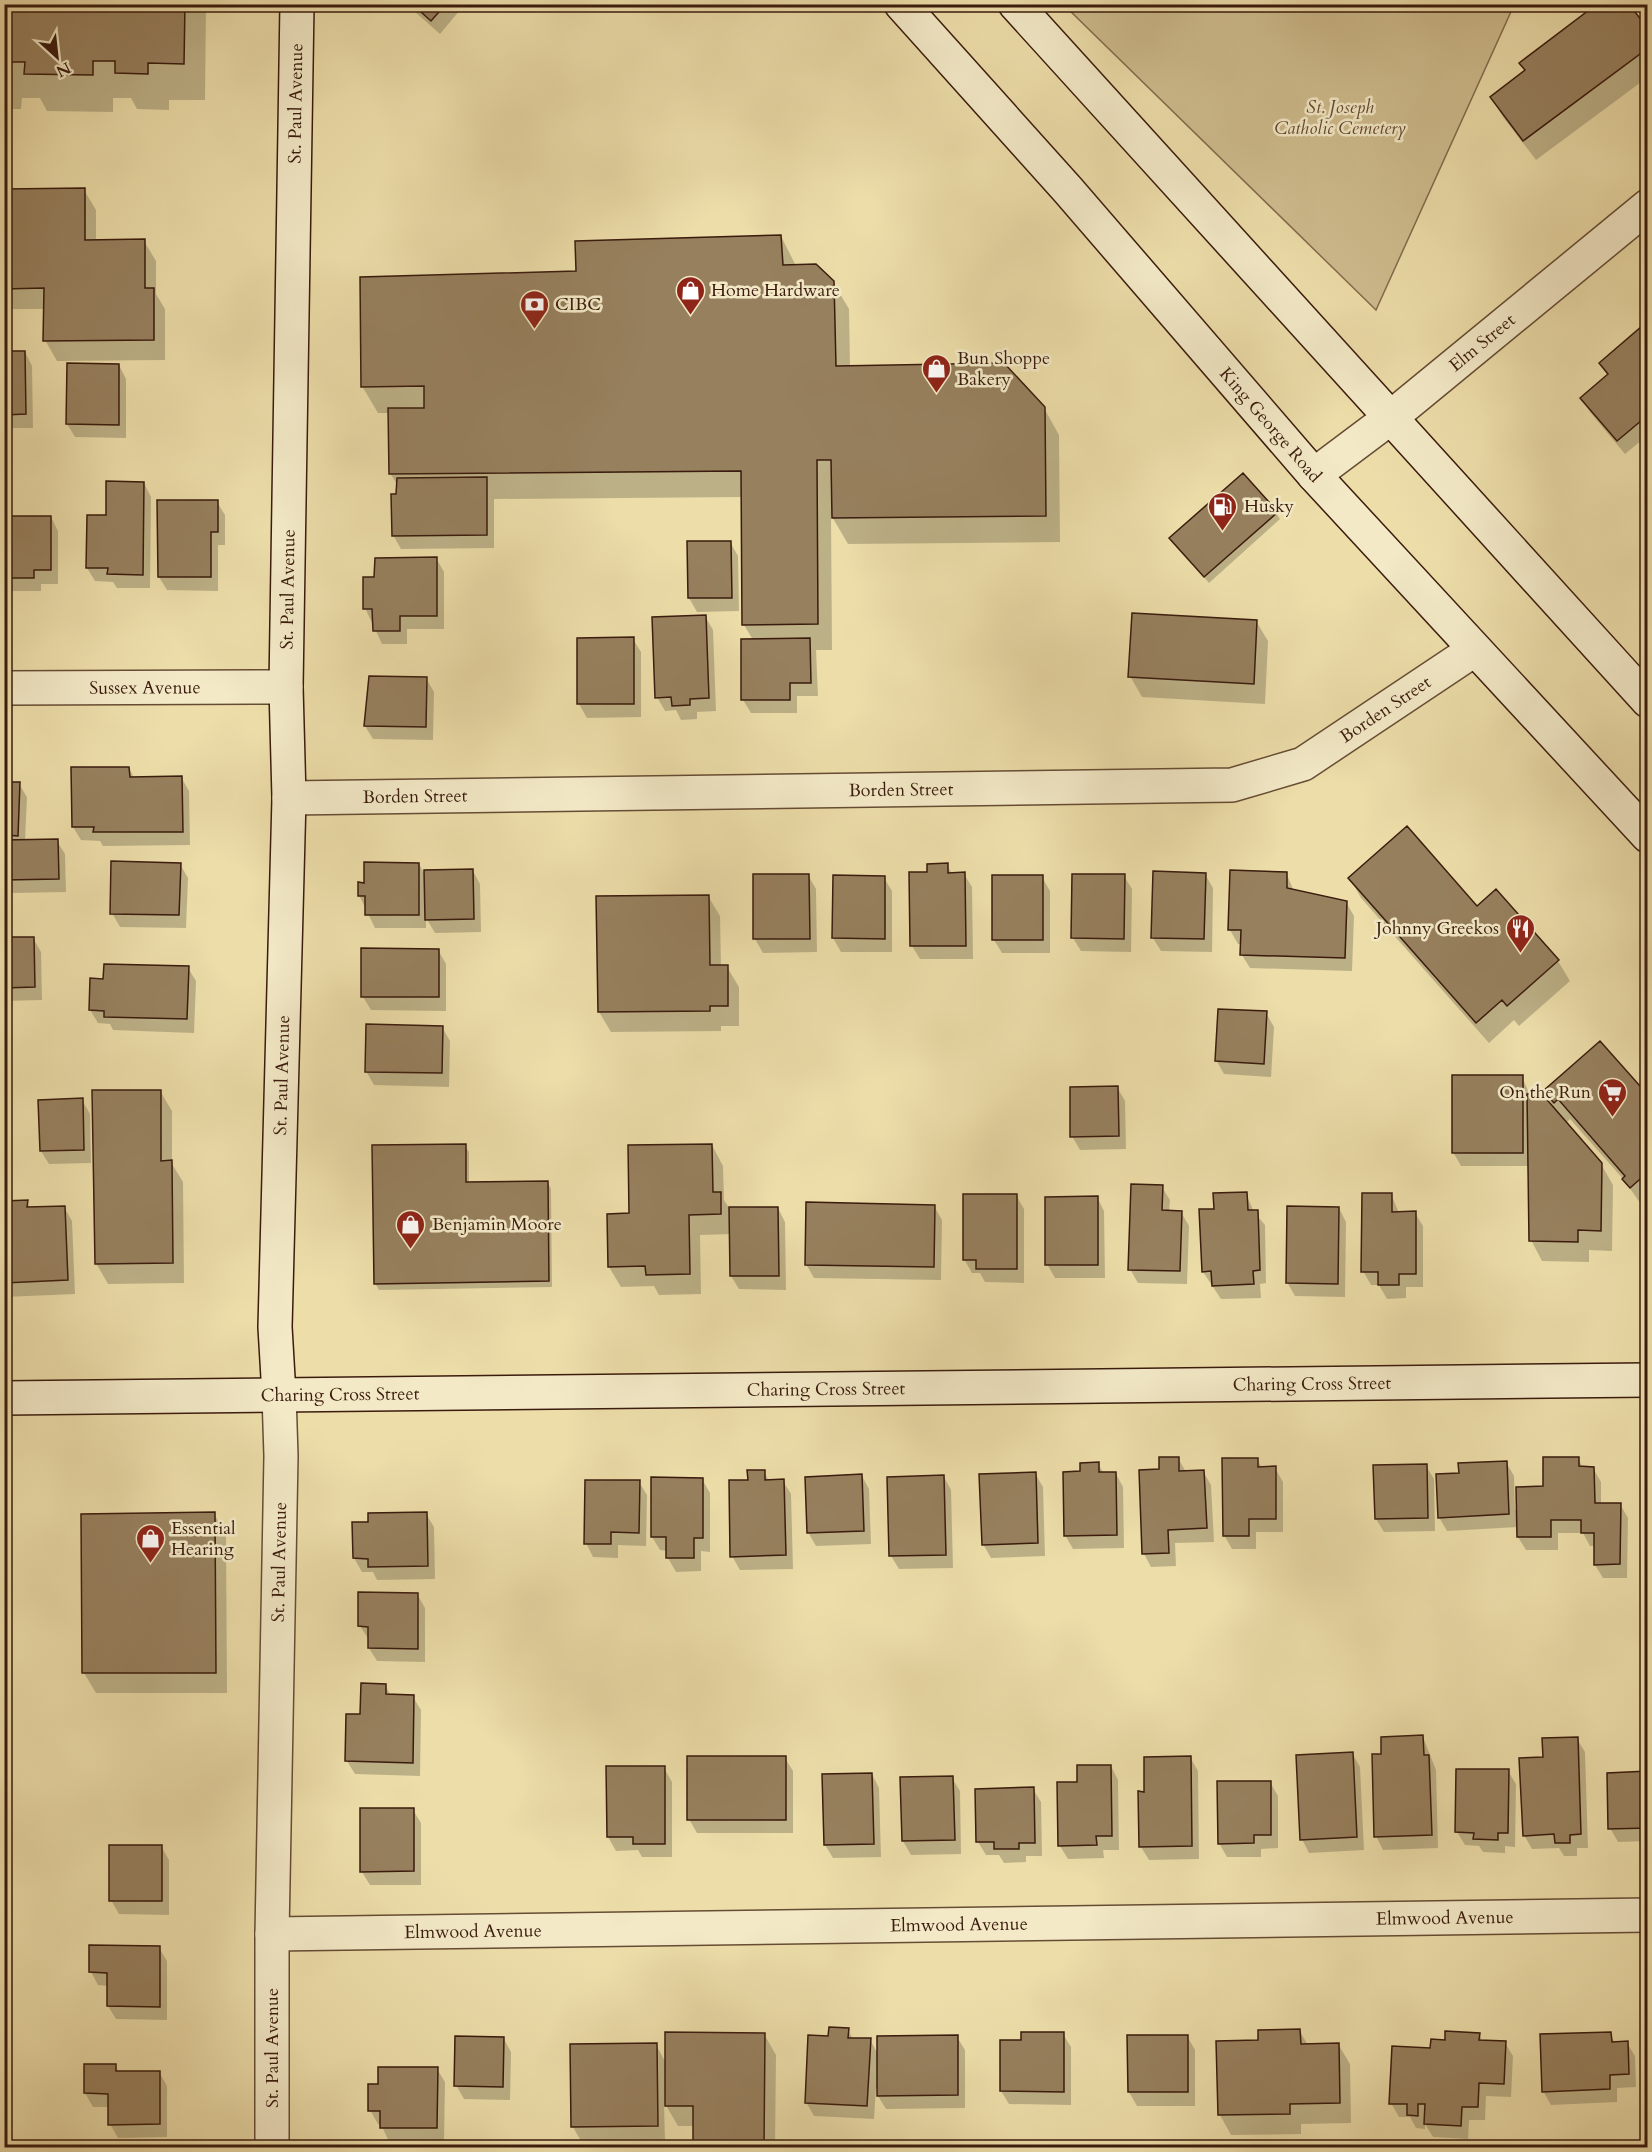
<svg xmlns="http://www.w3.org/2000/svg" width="1652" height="2152" font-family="Cardo,serif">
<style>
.green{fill:#cebc8e;stroke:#846c4e;stroke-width:1.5}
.shadow{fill:#0003}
.building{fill:#97805e;stroke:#3a1b0d;stroke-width:1.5}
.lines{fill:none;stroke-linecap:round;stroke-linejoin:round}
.street-casing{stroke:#664c34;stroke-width:36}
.secondary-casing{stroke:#3a1b0d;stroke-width:36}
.street{stroke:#f3e9c7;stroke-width:33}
.secondary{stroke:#f3e9c7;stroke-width:33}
.labels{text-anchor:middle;stroke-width:5;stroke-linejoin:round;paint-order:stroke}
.street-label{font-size:18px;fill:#3a1b0d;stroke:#f3e9c7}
.park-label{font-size:18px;font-style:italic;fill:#664b34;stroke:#f3e9c7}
.poi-label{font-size:18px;fill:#3a1b0d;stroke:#f3e9c7;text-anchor:start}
</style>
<rect width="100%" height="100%" fill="#ecdda9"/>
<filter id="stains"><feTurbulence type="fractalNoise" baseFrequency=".00333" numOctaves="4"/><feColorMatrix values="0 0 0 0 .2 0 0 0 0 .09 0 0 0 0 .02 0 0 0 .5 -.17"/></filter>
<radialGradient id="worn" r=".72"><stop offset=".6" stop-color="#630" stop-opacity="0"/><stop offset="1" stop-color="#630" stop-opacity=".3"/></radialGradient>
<!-- green -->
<path class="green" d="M1064,5H1514L1376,310Z"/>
<!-- shadow -->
<path class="shadow" d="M4,4H206L205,100H169V110L137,109L131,98H113V112L47,111L40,98H22L21,109H4Z
M406,4H465L440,34Z
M1648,31V77L1536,160L1503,117L1491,97Z
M4,190H84L96,210V241H144L156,261V294L165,309V360L57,361L45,340V309H4Z
M781,236L796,266L833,282L849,309L850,367L1044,408L1059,435L1060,542L848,544L831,515L832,650H816L818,696H797V713H751L743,700L753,640L744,625L743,497L494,499V548L401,549L393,535L398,486L390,473V413H378L362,386L578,272Z
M1648,323V435L1625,454L1590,412L1582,398L1608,376L1601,364Z
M4,352H25L32,366L33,428H4Z
M119,365L126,379V438L75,437L67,424Z
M144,483L151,497L150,588H117L113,582L95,581L87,568L107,517Z
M217,502L225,515V545H218V591L167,590L159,577Z
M1276,513L1280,519L1209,583L1171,538Z
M4,517H51L58,531V584H41V591H4Z
M730,542L738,556L739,611L697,612L689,598L688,543Z
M436,558L444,572V629H407V644H382L365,608L376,579Z
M705,616L713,630L716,711L697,712V719L681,720L676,710L665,711L657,697Z
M1256,621L1268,641L1265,704L1142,697L1130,676Z
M633,639L641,652V717L587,718L579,704Z
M426,678L434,692L433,740L373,739L365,726Z
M129,768L134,778L181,777L189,791L190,845L103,846L100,841L81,840L73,827Z
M4,783L19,784L27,797L25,841H57L65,854L66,892L13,893L6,880Z
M180,864L188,878L186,928L120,927L112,913Z
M419,864L426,877L473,871L480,884L481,932L435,933L426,918V928H375L359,895L365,885Z
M947,865L952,874H964L972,887L973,959H920L912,946L929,873Z
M1286,873L1294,891L1346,902L1354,916L1352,971L1250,968L1242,955V944H1238L1230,930Z
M1205,874L1213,888L1212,952L1161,951L1153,938Z
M808,875L816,889L817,952L763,953L755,939Z
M1124,876L1132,889L1131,952L1081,951L1073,938Z
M1042,877L1050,891V953H1002L994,940Z
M884,878L892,891V952H841L833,938Z
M1350,878L1477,908L1558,961L1570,981L1519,1026L1514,1020L1489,1043L1361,898Z
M708,896L720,916L721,967H727L739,987V1026H721V1031L611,1032L599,1012Z
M4,938H33L41,952L42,1000L4,1001Z
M438,950L446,964V1011L371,1010L363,997Z
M188,968L196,981L194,1033L113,1030L110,1024L98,1023L90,1010L104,980Z
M1266,1013L1274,1027L1271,1077L1224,1074L1216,1060Z
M442,1027L450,1041L449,1087L374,1085L366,1071Z
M1522,1077L1530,1095L1555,1111L1545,1091L1648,1097V1203L1643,1207L1624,1180L1570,1119L1566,1123L1601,1164L1613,1185L1612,1251L1589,1250V1262L1542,1261L1531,1240L1530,1166H1461L1453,1152Z
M1117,1087L1125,1101L1126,1149L1080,1150L1072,1136Z
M160,1091L172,1111V1164L183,1182L184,1283L108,1284L96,1263Z
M82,1100L90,1114L91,1163L49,1164L41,1151Z
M712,1145L723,1166L724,1200L729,1208H778L785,1222L786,1290L739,1289L731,1276V1234L700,1235L701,1294L659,1295L654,1286L621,1287L609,1267L630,1215Z
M465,1146L469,1152V1184L548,1183L551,1189L552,1287L379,1290L375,1283Z
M1162,1187L1170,1200L1169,1212H1181L1189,1226L1187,1284L1138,1283L1130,1269Z
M1246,1194L1254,1212L1265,1225L1266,1283L1260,1284L1261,1298L1221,1299L1203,1272L1216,1210Z
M1391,1194L1399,1213H1415L1423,1226V1287H1406V1298L1387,1299L1379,1285H1371L1363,1271Z
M1016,1195L1024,1209V1283L985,1282L980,1273H972L964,1259Z
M1097,1197L1104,1211L1105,1278H1055L1047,1264Z
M27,1202L30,1208L64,1207L72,1221L75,1294L4,1297V1203Z
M934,1206L942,1220L941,1280L814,1278L806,1264Z
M1339,1208L1346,1222L1345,1297L1295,1296L1287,1282Z
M1178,1458L1186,1472L1203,1471L1211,1485L1214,1542L1175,1543L1176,1566L1151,1567L1144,1554L1160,1471Z
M1578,1458L1583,1468H1593L1601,1482V1504H1620L1628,1518L1627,1578H1603L1595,1565V1546H1590L1583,1533H1558V1550H1526L1518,1537V1527L1447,1531L1439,1517L1460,1475L1506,1462L1514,1476L1515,1510H1518Z
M1257,1459L1262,1468H1275L1283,1482V1532H1256V1549H1232L1224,1535Z
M1098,1464L1104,1474H1116L1123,1487L1124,1548L1073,1549L1065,1535L1081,1473Z
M1426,1466L1434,1479L1435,1531L1384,1532L1376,1519Z
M764,1472L769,1481H783L791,1494L793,1569L740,1570L732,1556L749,1481Z
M1035,1473L1043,1487L1045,1556L991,1558L983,1544Z
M862,1476L869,1489L871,1544L816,1546L808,1532Z
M944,1477L951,1490L953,1568L899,1569L891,1556Z
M702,1479L710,1493V1552L701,1551V1571L676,1572L668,1558V1551L660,1550L652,1537Z
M639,1482L647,1495L646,1546L618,1545V1558L593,1557L586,1543Z
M214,1514L226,1534L227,1693H96L84,1673Z
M426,1514L434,1527L435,1579L377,1580L373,1572H362L354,1558Z
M417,1594L425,1608V1662L377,1661L369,1648V1640L360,1626Z
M385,1685L391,1696L413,1697L421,1710L420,1776L355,1774L347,1761L362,1715Z
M1423,1737L1436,1770L1438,1848L1383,1850L1376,1836L1383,1756Z
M1577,1739L1585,1752L1588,1848H1577V1856H1564L1559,1848L1532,1849L1524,1835L1545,1759Z
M1352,1753L1360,1767L1364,1850L1309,1853L1302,1839Z
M1190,1757L1198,1771L1199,1859L1149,1860L1141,1847L1146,1793Z
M785,1758L793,1771V1833H697L689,1819Z
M1111,1766L1118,1780L1119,1850H1103L1104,1858L1068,1859L1060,1846L1078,1784Z
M608,1768H664L672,1782V1857H642L638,1850L616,1851L608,1837Z
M1508,1771L1516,1784L1515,1847L1505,1846V1853L1483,1852L1479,1846L1465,1845L1457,1832Z
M1648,1773V1841L1618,1842L1610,1828Z
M872,1774L879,1788L881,1857L833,1858L825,1845Z
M952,1778L960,1791L961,1854L911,1855L903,1841L901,1779Z
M1270,1782L1278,1796V1848L1261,1849V1857H1227L1219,1843Z
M1033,1789L1041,1802L1042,1856H1026V1862L1004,1863L999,1855H986L978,1842Z
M413,1810L421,1823V1885H370L362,1872Z
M161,1846L169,1860V1915L119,1914L111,1900Z
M159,1948L167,1961V2020L116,2019L108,2006L109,1986L98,1985L91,1972Z
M848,2030L853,2039L870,2040L878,2054L957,2037L965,2050V2108L886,2109L878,2096V2088H876L874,2119L814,2116L806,2102L830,2037Z
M1299,2030L1308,2045L1338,2044L1350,2064L1351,2123L1301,2124V2134L1231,2135L1220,2115L1260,2041Z
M764,2034L776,2055L775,2148H694V2126H678L664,2102L665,2140L581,2141L573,2127L571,2046L656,2045L666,2063Z
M1063,2034L1071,2047V2105L1009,2104L1001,2091L1022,2042Z
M1479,2034L1483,2042L1505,2043L1513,2056L1511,2097L1486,2096L1485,2120H1469L1468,2139L1433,2137L1425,2124V2129L1416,2128L1410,2117H1399L1391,2103L1431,2050L1446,2041Z
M1610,2034L1615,2043H1627L1635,2056L1636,2087L1617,2088V2102L1551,2105L1543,2091Z
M1129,2036H1187L1195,2050V2106H1137L1129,2092Z
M504,2039L511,2052L510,2100L464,2099L456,2085Z
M115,2065L119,2073L159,2072L167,2086V2137L118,2138L110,2124V2107H93L85,2093Z
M437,2069L445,2082L444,2142H389L381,2124H378L370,2110L380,2085Z"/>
<!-- building -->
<path class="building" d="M4,4H185L184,64L148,63V74L115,73V61H93V75L24,74L25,62H4Z
M412,4H446L431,21Z
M1597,4H1629L1648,29V48L1523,141L1490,97L1525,70L1519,63Z
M85,188V240L145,239V288H154V340L43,341L44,288L4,289V189Z
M781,235L783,265L816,264L834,281L836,366L1004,363L1045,407L1046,516L832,518L831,460H817L818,624L742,625L741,471L389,474L388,408H424V386L361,387L360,277L576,271L575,241Z
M1648,321V415L1617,441L1580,398L1608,374L1599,363Z
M4,351H25L26,414L4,415Z
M67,363L119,364V425L66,424Z
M1243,473L1278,512L1204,577L1169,538Z
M487,477V535L392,536L391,494H396L397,478Z
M106,481L144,482L143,575L107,574L108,568H86L87,515H106Z
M157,500H218V532H211V577H158Z
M4,516H51V570H34V578H4Z
M687,541H731L732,598H688Z
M437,557V616H400V631H373L372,609H363V577H374L375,558Z
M1132,613L1257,620L1254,684L1128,677Z
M706,615L709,698L690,699V705L672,706L671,697L655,698L652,617Z
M634,637V704H577V638Z
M810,638L811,683H790V700H741V639Z
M369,676L427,677L426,727L364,726Z
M71,767H129L130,777L182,776L183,832H93L94,827H72Z
M4,782H20L18,836L4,835Z
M1407,826L1477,906L1496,889L1559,960L1507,1006L1502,1000L1476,1023L1348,878Z
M58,839L59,879L4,880V840Z
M111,861L181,863L179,915L110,914Z
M364,862L419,863V915H365V896H358V882L364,883Z
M948,863V873L965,872L966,946H910L909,872H927V864Z
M473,869L474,919L425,920L424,870Z
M1230,870L1287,872V888L1347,901L1345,958L1240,955L1241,930H1228Z
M1153,871L1206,873L1204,939L1151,938Z
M753,874H809L810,939H753Z
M1072,874H1125L1124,939L1071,938Z
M833,875L885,876V939L832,938Z
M992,875H1043V940H992Z
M709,895L710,965H728V1006H710V1011L598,1012L596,896Z
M4,937H34L35,987L4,988Z
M361,948L439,949V997H361Z
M104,964L189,966L187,1019L104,1017V1011L89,1010L90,978L103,979Z
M1218,1009L1267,1011L1264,1064L1215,1061Z
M366,1024L443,1026L442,1073L365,1072Z
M1600,1041L1648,1095V1172L1630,1188L1622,1179L1625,1176L1558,1099L1554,1103L1543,1091Z
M1452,1075H1523V1153H1452Z
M1118,1086L1119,1136L1070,1137V1087Z
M92,1090H161V1161L172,1160L173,1263L95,1264Z
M1527,1094H1542L1602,1163L1601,1231L1578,1230V1242L1529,1241Z
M83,1098L84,1150L40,1151L38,1100Z
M466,1144V1182L548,1181L549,1281L374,1284L372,1145Z
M712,1144L713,1192H721V1214L689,1215L690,1274L646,1275L645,1266L608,1267L607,1214L629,1213L628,1145Z
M1131,1184L1163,1185L1162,1210L1182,1211L1180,1271L1128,1270Z
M1247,1192L1248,1210H1258L1260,1270L1253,1271L1254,1284L1212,1286L1211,1271L1202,1272L1199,1209H1214L1213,1193Z
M1362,1193H1392V1212L1416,1211V1274H1399V1285H1378V1272H1361Z
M963,1194H1017V1269H976V1260H963Z
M1098,1196V1265H1045V1197Z
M28,1200L27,1207L65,1206L68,1280L4,1283V1201Z
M806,1202L935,1205L934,1267L805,1265Z
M1287,1206L1339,1207L1338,1284L1286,1283Z
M729,1207H778L779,1276H730Z
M1159,1457H1179V1471L1204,1470L1207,1528L1168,1530L1169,1553L1142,1554L1139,1470L1159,1469Z
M1543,1457H1579V1466L1594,1467L1595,1503H1621L1620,1564L1594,1565V1533H1581V1520H1551V1537H1517L1516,1487L1543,1486Z
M1222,1458H1258V1467L1276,1466V1519H1249V1536H1223Z
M1507,1461L1509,1514L1438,1518L1436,1474L1459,1473L1458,1463Z
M1099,1462V1472H1116L1117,1535L1064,1536L1063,1472L1080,1471V1463Z
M1427,1464L1428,1518L1375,1519L1373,1465Z
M747,1470H765V1480L784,1479L786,1555L730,1557L729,1480H748Z
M1036,1472L1038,1543L982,1545L979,1474Z
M862,1474L864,1531L807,1533L805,1477Z
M944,1475L946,1555L889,1556L887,1477Z
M651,1477L703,1478V1538H694V1558H666V1537H651Z
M585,1480H640L639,1533L611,1532V1544H584Z
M215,1512L216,1673H82L81,1514Z
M427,1512L428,1566L368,1567V1559L353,1558L352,1522H368V1513Z
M358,1592L418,1593V1649L368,1648V1627L358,1626Z
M361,1683L386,1684V1694L414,1695L413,1763L345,1761L346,1714H360Z
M1423,1735L1424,1755H1429L1432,1835L1374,1837L1372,1754H1381V1737Z
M1578,1737L1581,1834L1570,1835V1843H1555L1554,1834L1523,1836L1519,1758L1543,1757L1542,1738Z
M1353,1752L1357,1837L1300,1840L1296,1755Z
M687,1756H786V1820H687Z
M1191,1756L1192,1846L1139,1847L1138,1791L1144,1792V1757Z
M1077,1765H1111L1112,1836H1096L1097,1845L1058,1846L1057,1782H1077Z
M606,1766H665V1844H633V1837H607Z
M1456,1769H1509L1508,1833H1498V1840L1473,1839L1474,1833L1455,1832Z
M1648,1771V1828L1608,1829L1607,1773Z
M872,1773L874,1844L824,1845L822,1774Z
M953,1776L955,1840L902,1841L900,1777Z
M1217,1781H1271V1835H1254V1843L1218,1844Z
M1034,1787L1035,1843H1019V1849H994V1842H976L975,1789Z
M360,1808H414V1871L360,1872Z
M109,1845H162V1901H109Z
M89,1945L160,1946V2007L107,2006V1973L89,1972Z
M829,2027L849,2028L848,2038H871L867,2106L805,2103L808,2035L828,2036Z
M1300,2029L1301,2044L1339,2043L1340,2103L1290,2104V2114L1218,2115L1216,2041L1258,2040V2030Z
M1445,2031L1480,2033L1479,2040L1506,2041L1504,2084L1479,2083L1478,2107H1462L1461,2126L1424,2124L1425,2104H1418V2116L1407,2115V2104H1389L1392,2046L1430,2048L1431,2039L1445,2040Z
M665,2032L765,2033L764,2148H693V2106H665Z
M1021,2032H1064V2092L1000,2091V2040H1021Z
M1611,2032L1612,2042L1628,2041L1629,2074L1610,2075V2089L1542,2092L1540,2034Z
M958,2035V2095L877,2096V2036Z
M1127,2035H1188V2092H1128Z
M455,2036L504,2037L503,2087L454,2086Z
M657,2043L658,2126L571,2127L570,2044Z
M84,2064H116V2071H160V2124L108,2125V2094L84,2093Z
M378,2067H438L437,2128H380V2111H368V2084H378Z"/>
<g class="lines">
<defs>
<g id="street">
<path id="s1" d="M1314,475L1390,418L1648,206"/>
<path id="s2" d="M4,688L286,687"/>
<path id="s3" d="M289,798L1232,785L1303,764L1474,650"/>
<path id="s4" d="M272,1934L1648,1915"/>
<path id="s5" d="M272,2148V1934L281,1456L279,1395"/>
</g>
<g id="secondary">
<path id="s6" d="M901,4L1068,190L1314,475L1648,836"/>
<path d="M1015,4L1648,701"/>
<path id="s7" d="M279,1395L275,1327L289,798L286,687L297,4"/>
<path id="s8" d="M4,1398L1648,1380"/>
</g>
</defs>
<!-- street casing -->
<use href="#street" class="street-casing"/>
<!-- secondary casing -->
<use href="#secondary" class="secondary-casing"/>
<!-- street -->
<use href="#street" class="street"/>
<!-- secondary -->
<use href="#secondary" class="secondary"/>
</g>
<!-- icons -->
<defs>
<symbol id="shop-pin" viewBox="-11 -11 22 30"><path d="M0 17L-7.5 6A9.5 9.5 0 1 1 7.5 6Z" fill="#8f2418" stroke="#f3e9c7"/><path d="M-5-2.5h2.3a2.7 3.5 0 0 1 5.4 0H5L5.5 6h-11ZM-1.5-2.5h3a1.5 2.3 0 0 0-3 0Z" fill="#fff"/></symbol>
<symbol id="bank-pin" viewBox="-11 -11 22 30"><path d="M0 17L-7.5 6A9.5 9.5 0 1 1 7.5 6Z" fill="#8f2418" stroke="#f3e9c7"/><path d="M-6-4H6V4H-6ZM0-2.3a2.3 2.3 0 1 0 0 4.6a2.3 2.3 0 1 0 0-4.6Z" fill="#fff"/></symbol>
<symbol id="fuel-pin" viewBox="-11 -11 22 30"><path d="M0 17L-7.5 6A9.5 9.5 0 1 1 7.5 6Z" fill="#8f2418" stroke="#f3e9c7"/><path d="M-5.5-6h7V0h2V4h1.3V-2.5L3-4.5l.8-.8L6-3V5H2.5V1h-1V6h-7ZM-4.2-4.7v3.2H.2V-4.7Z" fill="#fff"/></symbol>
<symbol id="restaurant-pin" viewBox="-11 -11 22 30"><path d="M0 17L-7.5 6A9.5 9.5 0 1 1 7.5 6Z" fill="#8f2418" stroke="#f3e9c7"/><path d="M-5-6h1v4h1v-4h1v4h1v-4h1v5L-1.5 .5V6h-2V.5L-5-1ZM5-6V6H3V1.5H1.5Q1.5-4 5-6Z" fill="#fff"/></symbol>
<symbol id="supermarket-pin" viewBox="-11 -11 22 30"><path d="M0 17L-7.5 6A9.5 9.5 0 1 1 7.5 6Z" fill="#8f2418" stroke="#f3e9c7"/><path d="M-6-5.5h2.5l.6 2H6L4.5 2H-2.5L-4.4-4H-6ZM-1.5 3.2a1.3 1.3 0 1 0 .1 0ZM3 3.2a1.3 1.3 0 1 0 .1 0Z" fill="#fff"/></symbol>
</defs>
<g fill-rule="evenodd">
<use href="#shop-pin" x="674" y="274" width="33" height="45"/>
<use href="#bank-pin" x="518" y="288" width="33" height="45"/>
<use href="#shop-pin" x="920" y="352" width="33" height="45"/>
<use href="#fuel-pin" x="1206" y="490" width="33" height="45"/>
<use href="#restaurant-pin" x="1504" y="912" width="33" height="45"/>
<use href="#supermarket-pin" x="1596" y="1076" width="33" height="45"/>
<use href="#shop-pin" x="394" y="1208" width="33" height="45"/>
<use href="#shop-pin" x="134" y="1522" width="33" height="45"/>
</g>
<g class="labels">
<!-- street labels -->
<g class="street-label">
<text dy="6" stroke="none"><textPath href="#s7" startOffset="1292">St. Paul Avenue</textPath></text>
<text dy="6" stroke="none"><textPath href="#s1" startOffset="214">Elm Street</textPath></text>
<text dy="6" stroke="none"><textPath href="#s6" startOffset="560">King George Road</textPath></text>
<text dy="6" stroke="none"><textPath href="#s7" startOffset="806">St. Paul Avenue</textPath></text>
<text dy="6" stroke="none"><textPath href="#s2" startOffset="141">Sussex Avenue</textPath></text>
<text dy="6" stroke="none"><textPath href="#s3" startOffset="1116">Borden Street</textPath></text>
<text dy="6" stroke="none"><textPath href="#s3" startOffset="612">Borden Street</textPath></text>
<text dy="6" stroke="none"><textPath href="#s3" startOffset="126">Borden Street</textPath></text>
<text dy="6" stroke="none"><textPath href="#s7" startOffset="320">St. Paul Avenue</textPath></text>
<text dy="6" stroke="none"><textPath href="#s8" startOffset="1308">Charing Cross Street</textPath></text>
<text dy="6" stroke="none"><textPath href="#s8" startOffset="822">Charing Cross Street</textPath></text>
<text dy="6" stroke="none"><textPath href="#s8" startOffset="336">Charing Cross Street</textPath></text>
<text dy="6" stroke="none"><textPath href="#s5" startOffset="586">St. Paul Avenue</textPath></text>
<text dy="6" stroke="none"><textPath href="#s4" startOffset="1173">Elmwood Avenue</textPath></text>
<text dy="6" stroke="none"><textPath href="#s4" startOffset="687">Elmwood Avenue</textPath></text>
<text dy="6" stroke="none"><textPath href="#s4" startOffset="201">Elmwood Avenue</textPath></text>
<text transform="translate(272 2048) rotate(-90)" y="6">St. Paul Avenue</text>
</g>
<!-- park labels -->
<g class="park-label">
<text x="1340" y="113">St. Joseph<tspan x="1340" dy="21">Catholic Cemetery</tspan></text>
</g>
<!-- poi labels -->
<g class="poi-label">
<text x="711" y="296">Home Hardware</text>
<text x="555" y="310">CIBC</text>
<text x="957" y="364">Bun Shoppe<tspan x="957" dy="21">Bakery</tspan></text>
<text x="1244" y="512">Husky</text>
<text x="1499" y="934" text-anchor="end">Johnny Greekos</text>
<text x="1591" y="1098" text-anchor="end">On the Run</text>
<text x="432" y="1230">Benjamin Moore</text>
<text x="171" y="1534">Essential<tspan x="171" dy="21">Hearing</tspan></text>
</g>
</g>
<!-- margin -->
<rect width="1652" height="2152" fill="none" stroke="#ecdda9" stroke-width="24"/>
<rect x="6" y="6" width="1640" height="2140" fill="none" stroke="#3a1b0d" stroke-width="3"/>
<rect x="12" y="12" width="1628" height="2128" fill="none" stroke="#3a1b0d" stroke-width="1.5"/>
<!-- north arrow -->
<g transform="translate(57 57) rotate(153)" stroke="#f3e9c7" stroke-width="4.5" paint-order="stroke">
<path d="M0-4.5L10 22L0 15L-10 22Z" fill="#3a1b0d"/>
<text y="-9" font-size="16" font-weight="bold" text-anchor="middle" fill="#3a1b0d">N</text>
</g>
<rect width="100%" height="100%" filter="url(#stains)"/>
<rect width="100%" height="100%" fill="url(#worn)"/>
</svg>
